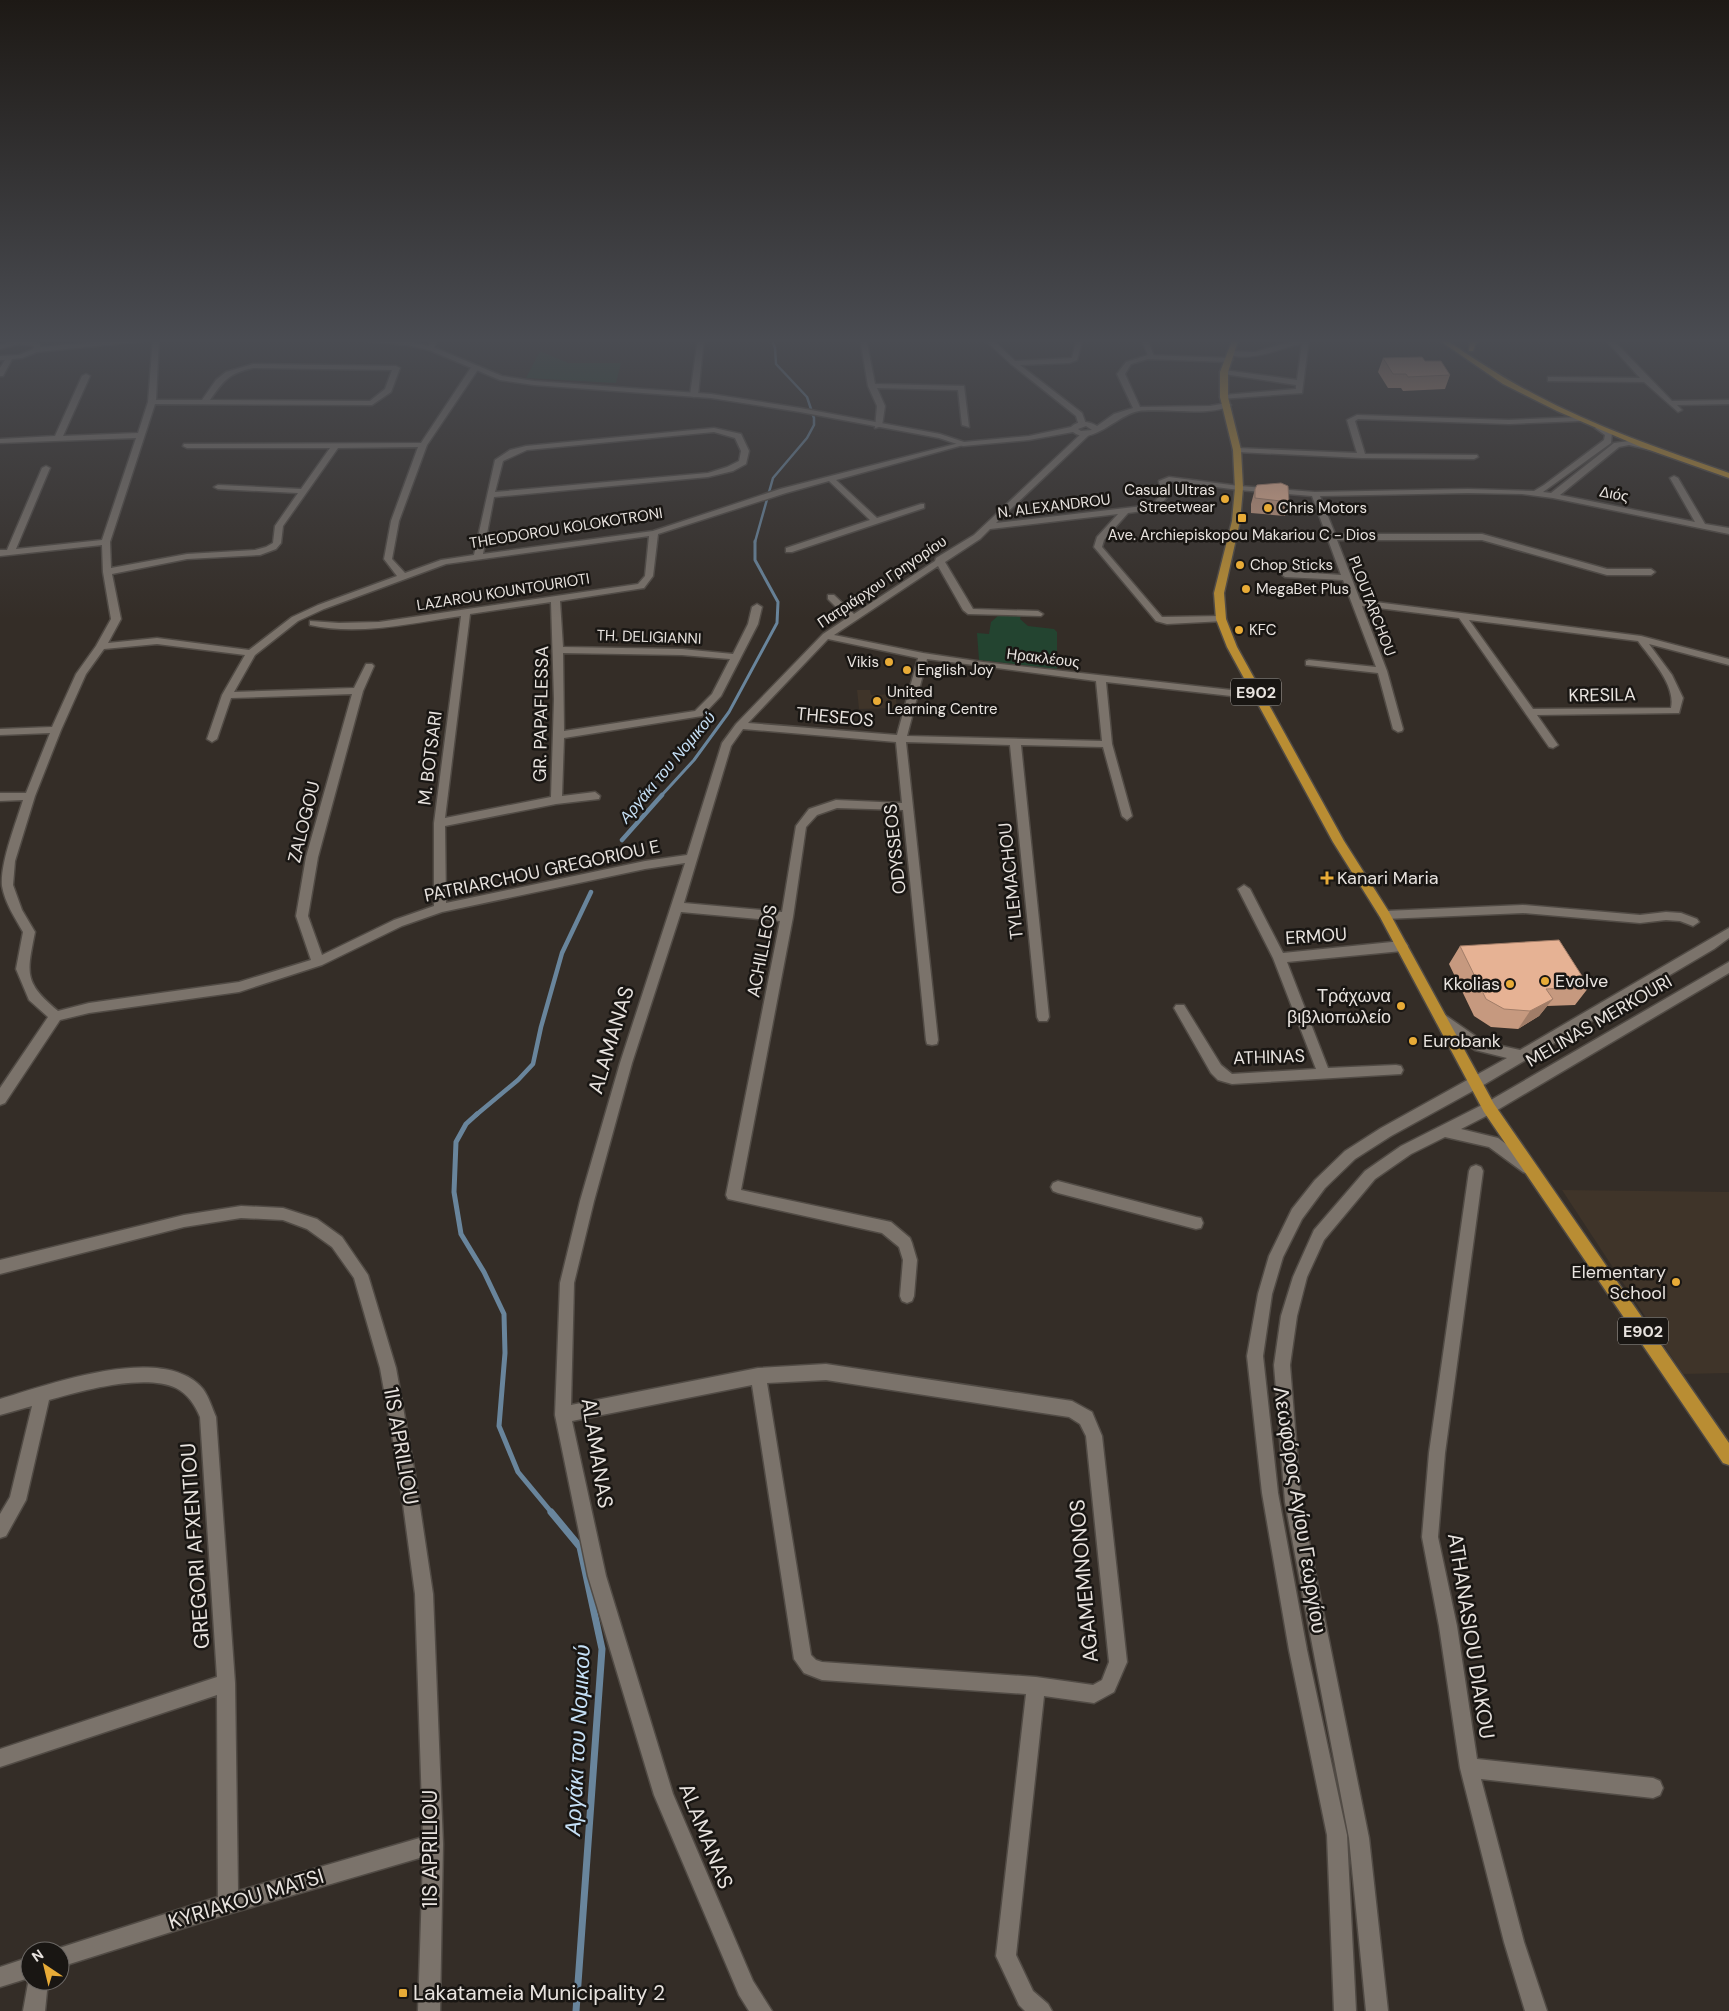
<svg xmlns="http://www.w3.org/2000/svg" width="1729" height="2011" font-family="'DM Sans',sans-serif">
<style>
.built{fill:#3f3429}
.green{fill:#234430}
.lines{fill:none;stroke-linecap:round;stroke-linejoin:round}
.stream-far4{stroke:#69859c;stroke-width:2.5}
.stream-far3{stroke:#69859c;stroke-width:3}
.stream-far2{stroke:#69859c;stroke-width:4.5}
.stream-far1{stroke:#69859c;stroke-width:5}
.stream{stroke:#69859c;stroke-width:7}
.street-casing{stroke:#514b45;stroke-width:3}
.secondary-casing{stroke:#514b45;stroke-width:3}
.primary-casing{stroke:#514b45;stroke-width:3}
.street{fill:#7b736b;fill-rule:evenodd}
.secondary{fill:#7b736b;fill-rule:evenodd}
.primary{fill:#b98d33;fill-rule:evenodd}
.wall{fill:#c6997f}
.shaded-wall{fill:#a17d68}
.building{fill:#e6b294;stroke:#a17d68}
.poi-dot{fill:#e8ab37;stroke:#191613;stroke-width:2}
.labels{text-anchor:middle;stroke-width:5;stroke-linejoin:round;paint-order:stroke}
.far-poi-label{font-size:15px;fill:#e8e3df;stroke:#191613;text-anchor:start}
.far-street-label{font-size:15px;fill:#e8e3df;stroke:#191613}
.shield{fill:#191613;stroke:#aaa6a2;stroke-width:1}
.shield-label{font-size:16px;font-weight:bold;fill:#e8e3df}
.far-water-label{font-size:16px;font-style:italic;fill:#c6e0f6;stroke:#191613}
.street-label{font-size:18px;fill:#e8e3df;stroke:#191613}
.poi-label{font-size:18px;fill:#e8e3df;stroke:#191613;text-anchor:start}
.near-street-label{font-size:21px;fill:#e8e3df;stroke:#191613}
.near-poi-label{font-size:21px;fill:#e8e3df;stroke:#191613;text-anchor:start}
.near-water-label{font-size:22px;font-style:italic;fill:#c6e0f6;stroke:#191613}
</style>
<rect width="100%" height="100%" fill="#342d27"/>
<!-- built -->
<path class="built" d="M857,690H870L871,695L895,694L897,708L859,709Z
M1562,1190L1729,1192V1373L1683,1374Z"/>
<!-- green -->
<path class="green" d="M540,351L568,363H621L616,383L526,378Z
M999,615L1021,616L1020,619L1028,626L1054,629L1057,632V669L979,660L977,633L989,634L991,622Z"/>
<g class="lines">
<!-- stream-far4 -->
<path class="stream-far4" d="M755,542L773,478L807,438L814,425V418L807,397L776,364L775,348L771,338"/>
<!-- stream-far3 -->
<path class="stream-far3" d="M661,796L694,760L729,712L777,623L778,602L755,560V541"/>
<!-- stream-far2 -->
<path class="stream-far2" d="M622,840L662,795
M476,1115L518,1080L533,1064L541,1027L562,953L591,892"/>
<!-- stream-far1 -->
<path class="stream-far1" d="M477,1114L466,1124L456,1142L454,1192L461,1234L484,1272L504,1314L505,1353L499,1426L518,1472L552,1513"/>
<!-- stream -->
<path class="stream" d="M551,1512L580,1547L602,1649L576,2011"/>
<defs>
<path id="street" d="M153,338H159L156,400H202L216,380L226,372L253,364L396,366L400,368L391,392L372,405L155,404L110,542L111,568L187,554L255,550L266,547L273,543L275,526L298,493L218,489L214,487L218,485L301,489L330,448H187L183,446L184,444L421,443L472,366H475L479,368L427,445L399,521L392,559L405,573L441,560L474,555L495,460L510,450L526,446L714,428L741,434L749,451L746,464L733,471L708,477L494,497L483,554L653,531L780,489L963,442L967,444L836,480L877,518L921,504H924V508L792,552H786V548L870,520L829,481L786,493L658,534L653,576L644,588L560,601L563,647L682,649L733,654L748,624L752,607L757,604L762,607L758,624L721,696L702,716L564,738L562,796L595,792L600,796L599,799L556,804L445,826L446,903L645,861L687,855L722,743L736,724L823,634L847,618L828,599V595H834L854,614L935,561L936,558L974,535L1083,432L1090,434L996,523L1152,505L1161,494L1159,481L1169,477L1239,486L1315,492L1468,489L1534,491L1544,485L1604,440L1605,435L1595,428L1599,426L1612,432L1611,443L1543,492L1551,493L1614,443L1629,441L1654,448L1650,450L1629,445L1619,447L1560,495L1695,522L1670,478L1674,476L1678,478L1705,524L1729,528V534L1553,498L1522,494L1468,493L1320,496L1335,534H1482L1607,569H1651L1655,572L1651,575H1607L1482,540H1337L1360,600L1641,636L1729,659V665L1649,644L1672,675L1683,698L1679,713L1537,715L1558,745L1553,748L1549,747L1459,618L1362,606L1387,671L1403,729L1402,731L1398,732L1393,729L1378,673L1306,665V661L1309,660L1376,667L1343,580L1285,577L1281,574L1285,571L1341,575L1312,496L1239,490L1170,481L1167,482L1169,494L1158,509L1128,513L1104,540L1102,547L1162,617L1221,616L1226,619L1224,621L1167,624L1156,621L1094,547L1097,537L1118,514L990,529L980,539L945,562L973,609L1038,611L1043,614L1041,616L968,614L963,610L938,566L834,635L923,653L983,662L1258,693L1263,696L1258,699L1106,682L1112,744L1132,816L1127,820L1122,816L1103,747L1021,745L1049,1017L1047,1021H1039L1037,1017L1010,745L906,742L938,1040L937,1044L932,1045L927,1044L926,1040L903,810L837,808L817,815L806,827L793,917L741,1190L891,1222L910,1238L912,1243L917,1260L914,1296L912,1301L907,1303L902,1301L900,1296L903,1260L899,1247L882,1233L728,1199L726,1195L780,921L681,912L632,1063L594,1201L574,1283L571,1405L758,1368L826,1364L1072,1401L1092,1412L1102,1436L1127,1662L1114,1692L1094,1703L1044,1696L1016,1955L1033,1991L1048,2004L1052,2011H1025L1019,2005L996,1956L1026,1694L822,1680L804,1673L794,1659L752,1385L572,1421L606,1576L673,1794L753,1981L772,2011H749L739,1995L654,1795L588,1576L555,1415L560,1283L580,1201L620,1063L685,863L645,869L442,912L402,926L322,965L239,992L89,1013L60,1020L5,1103L0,1105V1088L48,1017L29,1000L16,969L23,932C15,918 5,903 2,886C0,863 16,823 23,800L0,801V793H26L50,733L0,735V729L52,727L76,674L96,646L111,619L103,572L102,545L0,556V550H7L42,468L46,466L50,468L16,549L102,540L136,438L0,443V439L55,436L82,376L86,374L90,376L63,436L138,433L148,402ZM253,368L392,370L385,389L370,401L210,400C223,381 229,373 253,368ZM714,432L735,438L741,451L739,461L727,467L708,473L495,492L503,461L527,450ZM418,447L391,521L384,559L397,576L318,605L292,617L249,650L157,638L108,643L121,619L112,574L187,559L260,555L276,549L281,543L283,526L338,448ZM649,536L645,576L638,584L379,622L339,623L310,621V625C359,636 412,623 461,616L434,823V906L394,920L322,955L308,916L318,857L363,691L374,666L372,664H366L354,688L234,692L255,655L298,621L324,609L446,564ZM551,602L554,699L551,797L445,818L470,614ZM1469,620L1638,641C1651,659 1676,685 1671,708L1533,709ZM828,639L918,658L897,735L748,723ZM157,644L245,655L222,695L207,739L212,742L217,739L231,698L352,694L306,857L296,916L311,960L239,982L89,1003L58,1011C23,982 27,973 35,932L22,910L13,885L15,861L35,796L61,730L86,674L104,649ZM563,653L682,655L730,659L712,694L695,711L564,731ZM927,659L1096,681L1102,741L907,736ZM743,729L896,742L902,803L836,800L809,809L796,826L782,912L684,903L731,746ZM826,1380L1069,1417L1080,1424L1086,1436L1109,1662L1102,1680L1093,1685L1036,1677L822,1662L816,1660L811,1655L767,1383Z
M432,338H438L434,348L431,350L428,348Z
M698,338H704L698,395L694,397L690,395Z
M860,338H866L875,384L964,386L969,427L962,425L958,390L877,388L885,406L882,426L875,428L877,406L868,386Z
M947,338H991L1015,361L1072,358L1077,338H1083L1077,360L1069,363L1020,365L1082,413L1086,424L1079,426L1076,416L1011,364L986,341H945V339Z
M1141,338H1147L1155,359L1149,358Z
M1303,338H1309L1302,393L1221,399L1220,397L1224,395L1296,389V385L1224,374L1220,372L1224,370L1297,380L1302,343C1283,348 1244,364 1228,353L1231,351L1255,352Z
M1604,338H1611L1672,401L1729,400V404L1677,405L1682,410L1678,412L1644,382L1548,381V377H1551L1640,378Z
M1357,415L1509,420L1580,417L1584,419L1580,421L1509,424L1358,419L1355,421L1365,454L1477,455L1478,457L1474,459L1362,458L1237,452L1233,450L1237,448L1357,453L1347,420Z
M1244,885L1250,889L1283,953L1402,941L1406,943L1408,946L1406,949L1402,951L1287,962L1328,1068L1396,1065L1401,1066L1403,1070L1401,1074L1232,1084L1218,1080L1211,1073L1174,1008L1176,1005H1184L1221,1065L1232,1074L1316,1069L1273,958L1238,889Z
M1523,905L1640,915L1666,912L1681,913L1697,919L1699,922L1693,926L1680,921L1666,920L1640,923L1523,913L1385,919L1379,915L1385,911Z
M1476,1165L1481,1167L1483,1171L1445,1453L1438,1537L1457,1626L1477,1759L1653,1778L1660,1781L1663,1788L1660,1795L1653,1798L1481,1779L1524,1942L1547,2011H1525L1504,1942L1460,1768L1439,1626L1422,1537L1429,1453L1469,1171L1471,1167Z
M1058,1181L1196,1217L1201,1218L1203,1223L1201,1228L1196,1229L1058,1193L1053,1191L1051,1187L1053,1183Z
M241,1206L283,1208L317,1219L342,1237L368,1275L396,1368L415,1474L433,1594L443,1844L440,2011H418L423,1857L228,1914L60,1967V1951L53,1950L218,1897L217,1695L0,1767V1749L217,1677L200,1417C195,1405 188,1394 176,1388C144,1373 81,1391 49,1400L26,1500L6,1536L0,1538V1514L10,1497L32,1406L0,1415V1399C48,1385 164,1342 203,1389C209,1397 212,1408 216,1417L235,1683L238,1891L423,1837L415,1594L399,1474L380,1368L354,1278L332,1247L307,1229L283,1220L241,1218L184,1227L0,1274V1260L184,1215Z
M30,1957V1981H48L45,2011H23L29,1978L0,1987V1967Z"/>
<path id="secondary" d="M135,338H157L154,340L37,352L22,358L12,359L3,376H0V368L5,360H0V356L19,355L33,349L34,346L19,344L0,349V345C14,340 27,337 40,344V347Z
M354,338L407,341L433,347L502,376L534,381L711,394L800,408L940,434L964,442L1029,436L1071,427C1078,420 1089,421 1097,426L1114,414L1133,408L1117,374L1126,362L1148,355L1229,358L1233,360L1229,362L1148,359L1131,364L1125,374L1140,407L1210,406L1227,403L1231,405C1213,417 1161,408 1139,411C1118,414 1092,447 1073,432L1029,440L963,446L939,438L800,412L711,398L534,385L500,380L429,350L407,345L357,340ZM1086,426L1092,430L1081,431L1078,429Z
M1729,928V938L1714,949L1480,1087L1391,1136L1355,1159L1325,1188L1302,1219L1283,1257L1272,1294L1263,1356L1278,1493L1307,1650L1347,1835L1356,2011H1334L1327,1835L1289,1650L1262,1493L1247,1356L1258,1294L1269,1256L1292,1209L1315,1180L1345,1151L1381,1128L1507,1058L1475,1050L1437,1023L1435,1019L1437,1015H1445L1484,1042L1520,1050Z
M1729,962V973L1494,1112L1461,1129L1498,1138L1533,1164L1535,1168L1533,1172L1528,1174L1523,1172L1489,1147L1445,1137L1411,1154L1375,1179L1324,1240L1307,1277L1297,1316L1290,1365L1301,1502L1369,1838L1388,2011H1366L1349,1838L1285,1502L1274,1365L1281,1316L1293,1277L1314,1230L1365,1171L1401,1146L1484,1104Z"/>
<path id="primary" d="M1233,338H1239L1228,372V397L1241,450L1243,488L1240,521L1224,593L1226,619L1237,647L1344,841L1389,912L1494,1104L1729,1443V1465L1723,1463L1484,1112L1380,917L1333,842L1227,647L1216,619L1214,593L1232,521L1235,488L1233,450L1220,397V372Z
M1436,338H1443C1473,358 1502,378 1534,394C1596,427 1663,450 1729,473V478L1641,447L1557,411L1503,384Z
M1476,338H1484L1476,343L1473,351H1469L1470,342Z"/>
</defs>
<!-- street casing -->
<use href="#street" class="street-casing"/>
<!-- secondary casing -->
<use href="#secondary" class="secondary-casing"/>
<!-- primary casing -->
<use href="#primary" class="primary-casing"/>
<!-- street -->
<use href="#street" class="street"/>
<!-- secondary -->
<use href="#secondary" class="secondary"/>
<!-- primary -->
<use href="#primary" class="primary"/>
</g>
<!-- wall -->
<path class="wall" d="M1383,358L1450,375L1445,389L1403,391L1401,388H1388L1378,372Z
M1255,489L1289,502L1285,516L1251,513V504Z
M1460,946L1589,987L1575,1005L1547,1006L1539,1016L1518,1029L1491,1027L1474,1016L1449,964Z"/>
<!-- shaded-wall -->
<path class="shaded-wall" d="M1553,999L1539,1016L1518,1029L1530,1011Z"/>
<!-- building -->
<path class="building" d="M1422,357L1425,361H1441L1450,375L1408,377L1406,374H1393L1383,358Z
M1281,483L1288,486L1289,502L1255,498V489L1257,485Z
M1559,940L1589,987L1546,989L1553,999L1530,1011L1504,1009L1486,999L1460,946Z"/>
<!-- sky -->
<linearGradient id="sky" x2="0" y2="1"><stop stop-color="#1d1915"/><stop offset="0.55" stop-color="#4a4c52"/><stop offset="1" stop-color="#4a4c52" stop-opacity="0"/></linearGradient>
<rect width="1729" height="619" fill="url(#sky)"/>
<!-- markers -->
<g class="poi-dot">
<circle cx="1225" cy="499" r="5"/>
<circle cx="1268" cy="508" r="5"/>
<rect x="1237" y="513" width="10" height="10" rx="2.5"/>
<circle cx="1240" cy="565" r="5"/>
<circle cx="1246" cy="589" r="5"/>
<circle cx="1239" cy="630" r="5"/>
<circle cx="889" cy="662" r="5"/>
<circle cx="907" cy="670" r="5"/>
<circle cx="877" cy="701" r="5"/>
<path d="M1324.5 870.5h5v5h5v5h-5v5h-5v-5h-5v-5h5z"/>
<circle cx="1545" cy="981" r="5"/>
<circle cx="1510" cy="984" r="5"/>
<circle cx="1401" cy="1006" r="5"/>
<circle cx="1413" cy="1041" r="5"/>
<circle cx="1676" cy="1282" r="5"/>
<rect x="398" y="1988" width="10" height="10" rx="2.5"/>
</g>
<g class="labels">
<!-- far-poi labels -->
<g class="far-poi-label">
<text x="1215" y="495" text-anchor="end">Casual Ultras<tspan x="1215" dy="17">Streetwear</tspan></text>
<text x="1278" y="513">Chris Motors</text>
<text x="1242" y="540" text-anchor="middle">Ave. Archiepiskopou Makariou C - Dios</text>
<text x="1250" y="570">Chop Sticks</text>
<text x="1256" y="594">MegaBet Plus</text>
<text x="1249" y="635">KFC</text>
<text x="879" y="667" text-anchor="end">Vikis</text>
<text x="917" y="675">English Joy</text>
<text x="887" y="697">United<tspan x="887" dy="17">Learning Centre</tspan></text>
</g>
<!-- far-street labels -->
<g class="far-street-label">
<text transform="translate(1614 494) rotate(11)" y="5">Διός</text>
<text transform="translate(1054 506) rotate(-7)" y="5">N. ALEXANDROU</text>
<text transform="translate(566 528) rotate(-9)" y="5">THEODOROU KOLOKOTRONI</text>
<text transform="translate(882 582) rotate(-34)" y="5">Πατριάρχου Γρηγορίου</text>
<text transform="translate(503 592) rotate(-9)" y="5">LAZAROU KOUNTOURIOTI</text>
<text transform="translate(1372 606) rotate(69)" y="5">PLOUTARCHOU</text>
<text transform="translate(649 637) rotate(2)" y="5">TH. DELIGIANNI</text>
<text transform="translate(1043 658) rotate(7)" y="5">Ηρακλέους</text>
</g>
<!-- shield labels -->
<g class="shield">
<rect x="1231" y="678.5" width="50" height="27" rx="4"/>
<rect x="1618" y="1317.5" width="50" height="27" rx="4"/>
</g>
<g class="shield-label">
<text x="1256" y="698">E902</text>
<text x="1643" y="1337">E902</text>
</g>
<!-- far-water labels -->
<g class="far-water-label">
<text transform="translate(667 767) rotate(-50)" y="6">Αργάκι του Νομικού</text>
</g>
<!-- street labels -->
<g class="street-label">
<text transform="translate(1602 695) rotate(-1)" y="6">KRESILA</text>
<text transform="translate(541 714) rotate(-89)" y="6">GR. PAPAFLESSA</text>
<text transform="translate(835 717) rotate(5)" y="6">THESEOS</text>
<text transform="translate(430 758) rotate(-83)" y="6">M. BOTSARI</text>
<text transform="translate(304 822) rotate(-76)" y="6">ZALOGOU</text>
<text transform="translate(895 849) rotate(-96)" y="6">ODYSSEOS</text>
<text transform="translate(542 871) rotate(-12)" y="6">PATRIARCHOU GREGORIOU E</text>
<text transform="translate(1011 881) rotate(-96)" y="6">TYLEMACHOU</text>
<text transform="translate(1316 936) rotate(-4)" y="6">ERMOU</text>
<text transform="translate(762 951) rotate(-79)" y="6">ACHILLEOS</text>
<text transform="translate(1599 1021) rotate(-30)" y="6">MELINAS MERKOURI</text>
<text transform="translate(1269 1057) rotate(-2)" y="6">ATHINAS</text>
</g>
<!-- poi labels -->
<g class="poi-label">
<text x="1337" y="884">Kanari Maria</text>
<text x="1555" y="987">Evolve</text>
<text x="1500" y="990" text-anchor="end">Kkolias</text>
<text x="1391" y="1002" text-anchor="end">Τράχωνα<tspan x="1391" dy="21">βιβλιοπωλείο</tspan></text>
<text x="1423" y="1047">Eurobank</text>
<text x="1666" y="1278" text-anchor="end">Elementary<tspan x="1666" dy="21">School</tspan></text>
</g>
<!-- near-street labels -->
<g class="near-street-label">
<text transform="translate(611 1040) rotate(-73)" y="7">ALAMANAS</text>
<text transform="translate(401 1446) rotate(80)" y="7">1IS APRILIOU</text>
<text transform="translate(597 1453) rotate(81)" y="7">ALAMANAS</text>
<text transform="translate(1300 1510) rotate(81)" y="7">Λεωφόρος Αγίου Γεωργίου</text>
<text transform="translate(195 1546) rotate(-94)" y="7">GREGORI AFXENTIOU</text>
<text transform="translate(1084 1581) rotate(-95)" y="7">AGAMEMNONOS</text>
<text transform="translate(1471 1636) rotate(81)" y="7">ATHANASIOU DIAKOU</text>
<text transform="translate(706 1836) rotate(68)" y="7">ALAMANAS</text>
<text transform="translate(430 1849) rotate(-90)" y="7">1IS APRILIOU</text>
<text transform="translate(246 1899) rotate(-17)" y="7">KYRIAKOU MATSI</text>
</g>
<!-- near-poi labels -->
<g class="near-poi-label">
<text x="413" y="2000">Lakatameia Municipality 2</text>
</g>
<!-- near-water labels -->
<g class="near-water-label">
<text transform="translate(577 1740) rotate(-87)" y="8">Αργάκι του Νομικού</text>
</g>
</g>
<!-- north arrow -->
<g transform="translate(45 1966) rotate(325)"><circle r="24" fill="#191613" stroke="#6c6865"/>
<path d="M0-4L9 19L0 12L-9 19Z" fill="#e8ab37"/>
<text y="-8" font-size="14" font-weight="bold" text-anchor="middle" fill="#e8e3df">N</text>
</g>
</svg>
